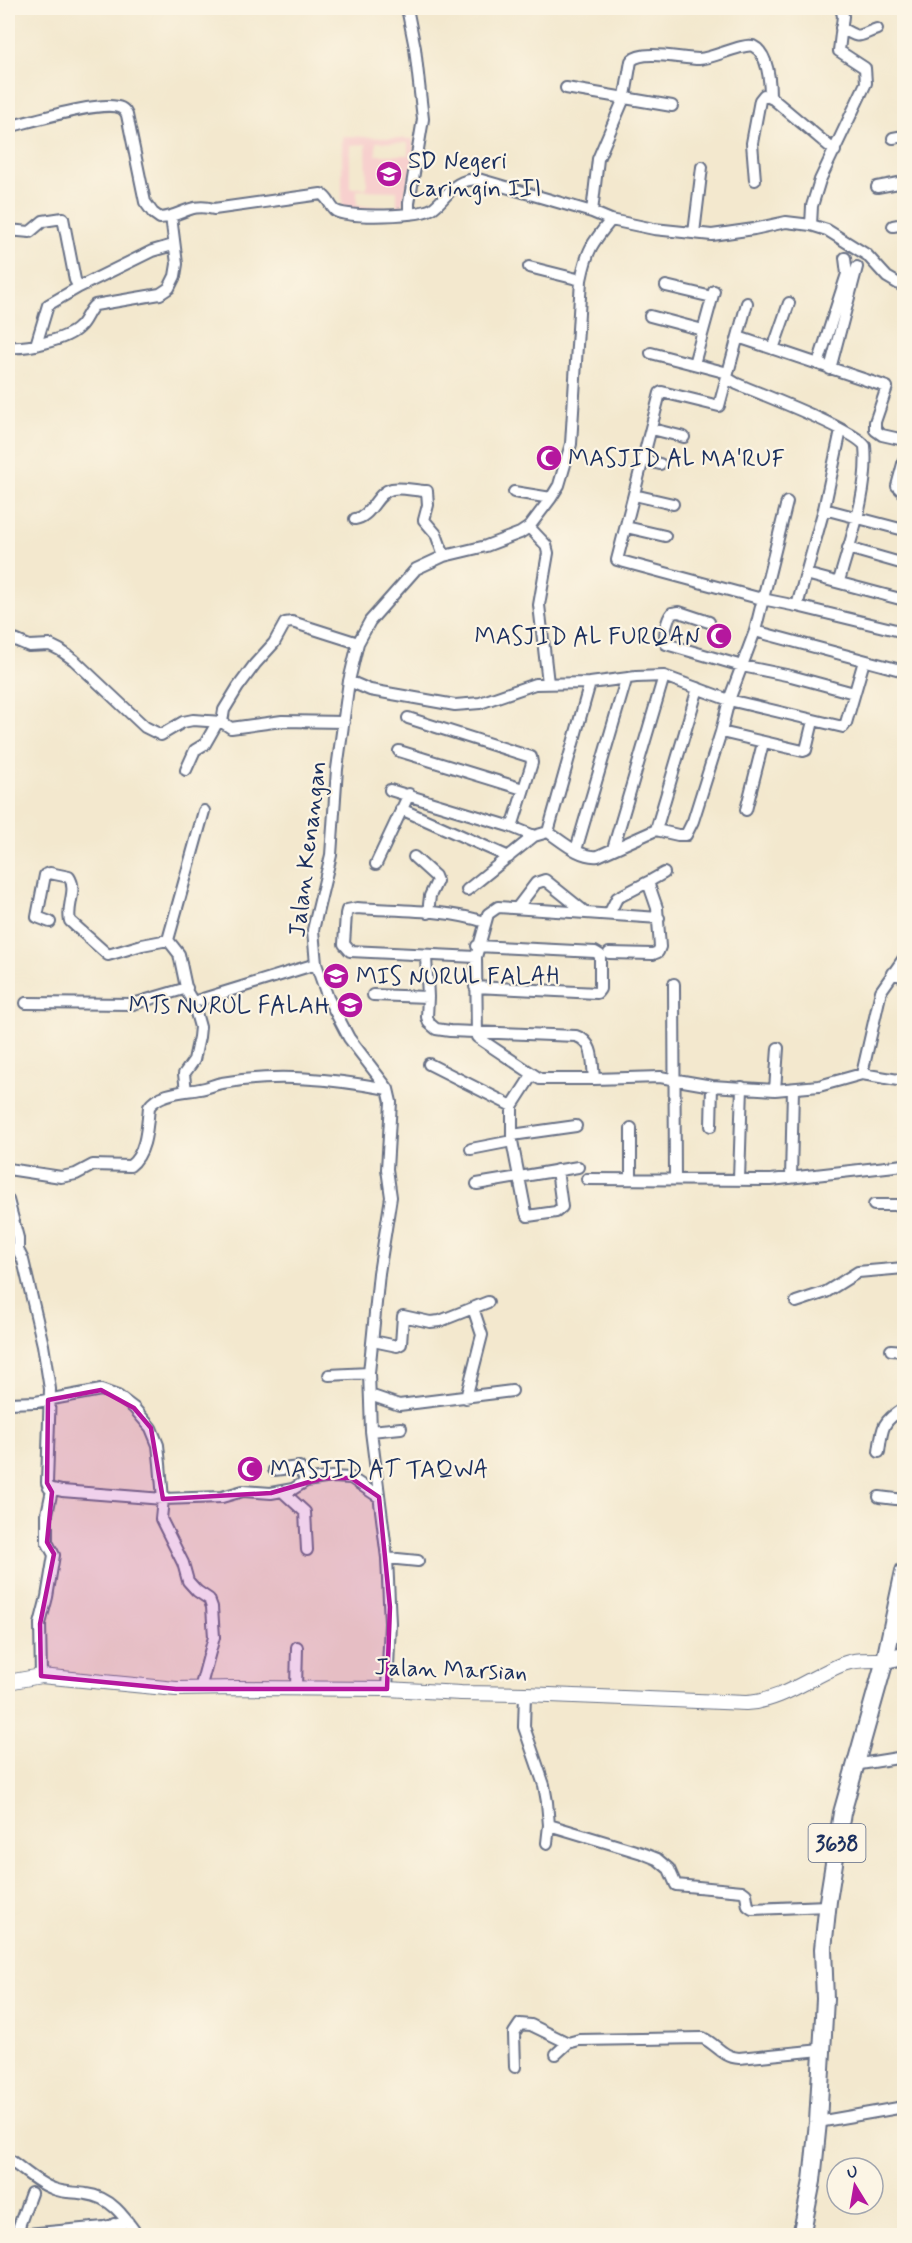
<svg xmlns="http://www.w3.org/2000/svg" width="912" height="2243" font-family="Mynerve,sans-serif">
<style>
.built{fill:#f7d0ce;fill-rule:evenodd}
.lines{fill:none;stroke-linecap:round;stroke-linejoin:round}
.minor-casing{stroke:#677085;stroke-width:14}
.tertiary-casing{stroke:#677085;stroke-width:16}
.primary-casing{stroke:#677085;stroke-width:20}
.minor{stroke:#fff;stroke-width:10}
.tertiary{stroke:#fff;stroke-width:14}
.primary{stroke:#fff;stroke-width:16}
.marked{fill:#b5179e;fill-opacity:0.2;stroke:#b5179e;stroke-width:4.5;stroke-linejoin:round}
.labels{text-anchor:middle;stroke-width:4.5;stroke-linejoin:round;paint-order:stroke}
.shield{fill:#fcf5e5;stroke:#5e6a86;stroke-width:1.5}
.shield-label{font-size:22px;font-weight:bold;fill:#1b2f5e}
.poi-label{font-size:24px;fill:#1b2f5e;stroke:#fcf5e5;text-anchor:start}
.street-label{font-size:24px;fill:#1b2f5e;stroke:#fcf5e5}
</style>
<rect width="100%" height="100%" fill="#fcf5e5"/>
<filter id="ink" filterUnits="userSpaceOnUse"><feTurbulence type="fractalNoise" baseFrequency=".0167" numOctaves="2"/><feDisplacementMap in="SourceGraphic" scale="12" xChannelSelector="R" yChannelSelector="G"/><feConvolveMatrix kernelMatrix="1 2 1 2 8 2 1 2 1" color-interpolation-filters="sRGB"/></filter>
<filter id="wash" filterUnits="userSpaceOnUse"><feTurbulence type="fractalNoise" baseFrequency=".008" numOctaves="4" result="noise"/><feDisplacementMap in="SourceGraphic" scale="24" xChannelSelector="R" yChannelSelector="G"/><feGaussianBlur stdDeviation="1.35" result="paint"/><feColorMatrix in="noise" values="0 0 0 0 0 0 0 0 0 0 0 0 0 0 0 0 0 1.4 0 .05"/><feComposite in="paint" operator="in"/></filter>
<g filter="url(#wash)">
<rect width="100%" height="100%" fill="#f3e8ce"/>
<!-- built -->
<path class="built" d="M342,136L413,139L414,160L401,210L342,211ZM376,142L408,143V155H376ZM366,144L367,188H350V145ZM357,190L397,191V207L357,206Z"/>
</g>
<g filter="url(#ink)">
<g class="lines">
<defs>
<path id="minor" d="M407,8L415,48L423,119L409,203V214
M841,28C862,40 856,36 877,29
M566,88L672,106
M8,127C29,122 103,99 121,108C125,110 125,111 127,115L145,202L153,213L160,218C181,217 190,202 214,209L321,194C329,198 330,207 336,211C349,218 421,217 433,208C450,195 452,180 478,179L592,212L611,220L654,229L712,235L754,229L786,222L811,225L827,230L867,255L887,277L904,287
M893,138L904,136
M755,180L752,143L760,100L764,95L773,99L835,151
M877,187L904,182
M592,212L598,159L625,96L631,61C643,49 681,59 699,59C714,58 743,43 753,46C768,53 770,82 770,97
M811,225L812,206L820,180L866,83L865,68L839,51L843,16L841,8
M893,226L904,224
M8,230L30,232L43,221L63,218L75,280L79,287L152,251L173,245
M694,233L702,167
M529,267L581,280
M666,286L712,297
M747,303L719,406L662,392L660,393L617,560L762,599L797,606L904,632
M650,316L703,330
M738,337L887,387L875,422V430L882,435L904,440
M36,345L48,305L79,287
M8,347C25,349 67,340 79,327C86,321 88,310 95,305L160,294L169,288L175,276L177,264L171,216
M773,349L789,303
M651,353L728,373
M694,364L714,291
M818,364L847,274L845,258
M830,369L857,267
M727,378L737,384C759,393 855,430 865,446C869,491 851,538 839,581
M652,429L684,437
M643,460L660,464
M904,460L897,486L904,493
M514,492L551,498
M634,495L673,504
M824,509L904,530
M355,519C372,517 376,492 392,489C402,487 416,491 427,491L428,505L424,520L436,534L444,556
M529,527L546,545L548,553L539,605L548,683
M626,527L665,536
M848,548L904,564
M806,574L904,600
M797,606L824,509L841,430
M709,622L679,612L672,613C666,620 664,635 666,644L742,666L791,676L854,693
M755,631L904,671
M8,637L29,646L50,645L60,650L74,660L145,727L161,735L183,722L193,720L222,722L231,728L282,721L344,722
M349,681L370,690L455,705L480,703L535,684L590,683L636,677L664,676
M408,718L531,757L532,763L512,827
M222,722L224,710L238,687L255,664L274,643L285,623L292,622L358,643
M721,732L803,751L806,750L813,721
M399,751L523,789
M186,770L195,750L205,744L217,723
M390,790L512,827L534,836L548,832C563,842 580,858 598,856L656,830L678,835H686L693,821L721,732L729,700L755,631L787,502
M401,809L509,857
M746,810L763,743
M656,830L698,688
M548,832L590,683
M613,849L664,676L729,700L843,727L846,723L864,661
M576,850L626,680
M414,857L435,876L437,881L430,896L428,913
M376,864L409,794
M648,882L664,873
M467,890L534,836
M517,908L536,883L545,880L585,912
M50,922L37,917L45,875L50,873L69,877C78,890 66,906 70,921L108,955L142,945L168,940L179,954L187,992L193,1002L316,964
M168,940L204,811
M609,953L653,954L658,952L660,947L657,908L648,882L617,898L609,914
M426,956L428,997L427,1017L429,1023L436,1029L450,1031L576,1036C595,1042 592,1063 594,1079L660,1077L712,1086L775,1090L819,1086L862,1074L904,1081
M476,957L350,951L344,944L346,914L347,910L357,908C400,911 444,909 485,922
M892,973L904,977
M674,984L675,1179
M475,987L597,993L600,989V955L595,952L477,946
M373,995L428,997
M26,1003L133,1004L187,988
M429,1064L512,1106V1141L526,1213L528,1216L556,1212L562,1207L557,1170
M862,1074L881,991L904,958
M594,1079H540L477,1037L476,957L488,914L498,907L659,918
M775,1090L778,1048
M186,1091L184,1074L194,1060L199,1037L200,1027L193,1002
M512,1106L532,1075
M711,1126L712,1086
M631,1128V1179
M512,1135L576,1126
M471,1149L512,1141
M8,1169L61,1177L76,1174L93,1165L130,1166C147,1153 147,1126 149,1107C159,1092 185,1092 200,1089C208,1088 215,1084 222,1083C277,1073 333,1079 388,1089
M791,1178L793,1089
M587,1179L771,1180L904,1165
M739,1179L742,1087
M477,1184L578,1167
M8,1200L18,1238V1250L23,1260L43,1345L50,1389L47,1483L49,1488L62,1491L163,1499L222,1497L243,1491L271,1493L293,1489L306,1481L332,1477L351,1478L379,1497
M874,1205H904
M796,1302L826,1292L858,1272L904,1268
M373,1341L397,1346L401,1344L403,1316L430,1322L440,1321L488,1302
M891,1350L904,1351
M329,1375L369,1373
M370,1395L399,1405L512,1391
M466,1398L482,1335L473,1308
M8,1403L36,1402L101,1390L118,1396L134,1408L151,1428L158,1445L160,1464L163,1499L161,1519L183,1563L188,1581L197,1591L209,1599L212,1607L214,1637L200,1689
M371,1431L401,1428
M879,1452C882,1428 882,1421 904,1408
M274,1470L299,1467L306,1481
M282,1491L305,1512L307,1550
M879,1497L904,1500
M387,1558L418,1561
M41,1676L40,1624L47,1597L54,1555L47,1542V1514L52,1490
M296,1688L297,1647
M387,1689L390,1623L387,1558L371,1431L369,1373L379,1273L391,1197L387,1169L391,1102L388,1089L349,1038L328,998L316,964L313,930L331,855L337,769L349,681L358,643L370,621L416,569L444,556L486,546L520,533L529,527L551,498L559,485L571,444L581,280C587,250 592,243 611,220
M525,1694L524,1727L544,1785L547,1802L549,1825L547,1843
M854,1765L904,1757
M549,1825L642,1853L657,1859L669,1869L676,1885L742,1891L746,1894L748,1906L752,1909L827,1906
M556,2054L568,2043L579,2040L703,2038C717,2045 723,2057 739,2058L821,2050
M515,2067L514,2033L520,2024L531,2025L568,2043
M818,2122L904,2107
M8,2159C22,2168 38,2184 54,2189C64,2193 75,2192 86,2194C111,2197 124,2216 138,2236
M31,2193L19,2226L22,2232L27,2234L104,2227L128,2222
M114,2224L121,2236"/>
<path id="tertiary" d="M8,1682L41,1676L176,1689L237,1688L387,1689L461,1693L525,1694L746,1703C782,1701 810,1677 843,1664C856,1659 871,1660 885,1660"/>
<path id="primary" d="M885,1660L904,1656
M801,2236L812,2181L818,2122L825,1999L823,1949L828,1901L842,1813L885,1660L904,1571"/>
</defs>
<!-- minor casing -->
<use href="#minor" class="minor-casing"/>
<!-- tertiary casing -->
<use href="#tertiary" class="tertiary-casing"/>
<!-- primary casing -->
<use href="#primary" class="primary-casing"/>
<!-- minor -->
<use href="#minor" class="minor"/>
<!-- tertiary -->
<use href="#tertiary" class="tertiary"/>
<!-- primary -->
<use href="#primary" class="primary"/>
</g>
</g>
<!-- marked area -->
<path class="marked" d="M101,1390L134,1408L151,1428L163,1499L271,1493L323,1478H351L379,1497L390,1607L387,1689H176L41,1676L40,1624L54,1554L47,1542L52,1492L47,1483L48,1400Z"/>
<!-- icons -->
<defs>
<symbol id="school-disc" viewBox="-11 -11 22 22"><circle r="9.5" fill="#b5179e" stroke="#fcf5e5"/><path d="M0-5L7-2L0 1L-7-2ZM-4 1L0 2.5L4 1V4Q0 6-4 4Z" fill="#fff"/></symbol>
<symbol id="mosque-disc" viewBox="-11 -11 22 22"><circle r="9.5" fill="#b5179e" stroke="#fcf5e5"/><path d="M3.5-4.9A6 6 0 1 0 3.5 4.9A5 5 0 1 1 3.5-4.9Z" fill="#fff"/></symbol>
</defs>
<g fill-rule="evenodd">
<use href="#school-disc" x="374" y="159" width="30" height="30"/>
<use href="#mosque-disc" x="534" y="443" width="30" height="30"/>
<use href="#mosque-disc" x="704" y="621" width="30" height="30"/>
<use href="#school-disc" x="321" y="961" width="30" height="30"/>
<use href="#school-disc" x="335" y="990" width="30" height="30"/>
<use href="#mosque-disc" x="235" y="1454" width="30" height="30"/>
</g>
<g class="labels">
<!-- shield labels -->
<rect class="shield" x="808.5" y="1824" width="57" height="38" rx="4.5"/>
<g class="shield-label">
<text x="837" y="1851">3638</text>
</g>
<!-- poi labels -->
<g class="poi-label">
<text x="408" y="168">SD Negeri<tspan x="408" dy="28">Caringin III</tspan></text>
<text x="568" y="466">MASJID AL MA'RUF</text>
<text x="700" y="644" text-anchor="end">MASJID AL FURQAN</text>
<text x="356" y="984">MIS NURUL FALAH</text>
<text x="330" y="1013" text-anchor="end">MTs NURUL FALAH</text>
<text x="270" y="1477">MASJID AT TAQWA</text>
</g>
<!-- street labels -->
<g class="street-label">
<text transform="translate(307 849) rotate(-83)" y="8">Jalan Kenangan</text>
<text transform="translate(451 1669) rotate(2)" y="8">Jalan Marsian</text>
</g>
</g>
<!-- margin -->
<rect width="912" height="2243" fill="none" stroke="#fcf5e5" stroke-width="30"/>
<!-- north arrow -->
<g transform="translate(855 2186) rotate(349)"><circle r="28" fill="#fcf5e5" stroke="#a2a6af" stroke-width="1.5"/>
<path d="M0-4.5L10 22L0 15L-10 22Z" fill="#b5179e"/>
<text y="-9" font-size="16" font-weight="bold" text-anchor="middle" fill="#1b2f5e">U</text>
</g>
</svg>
